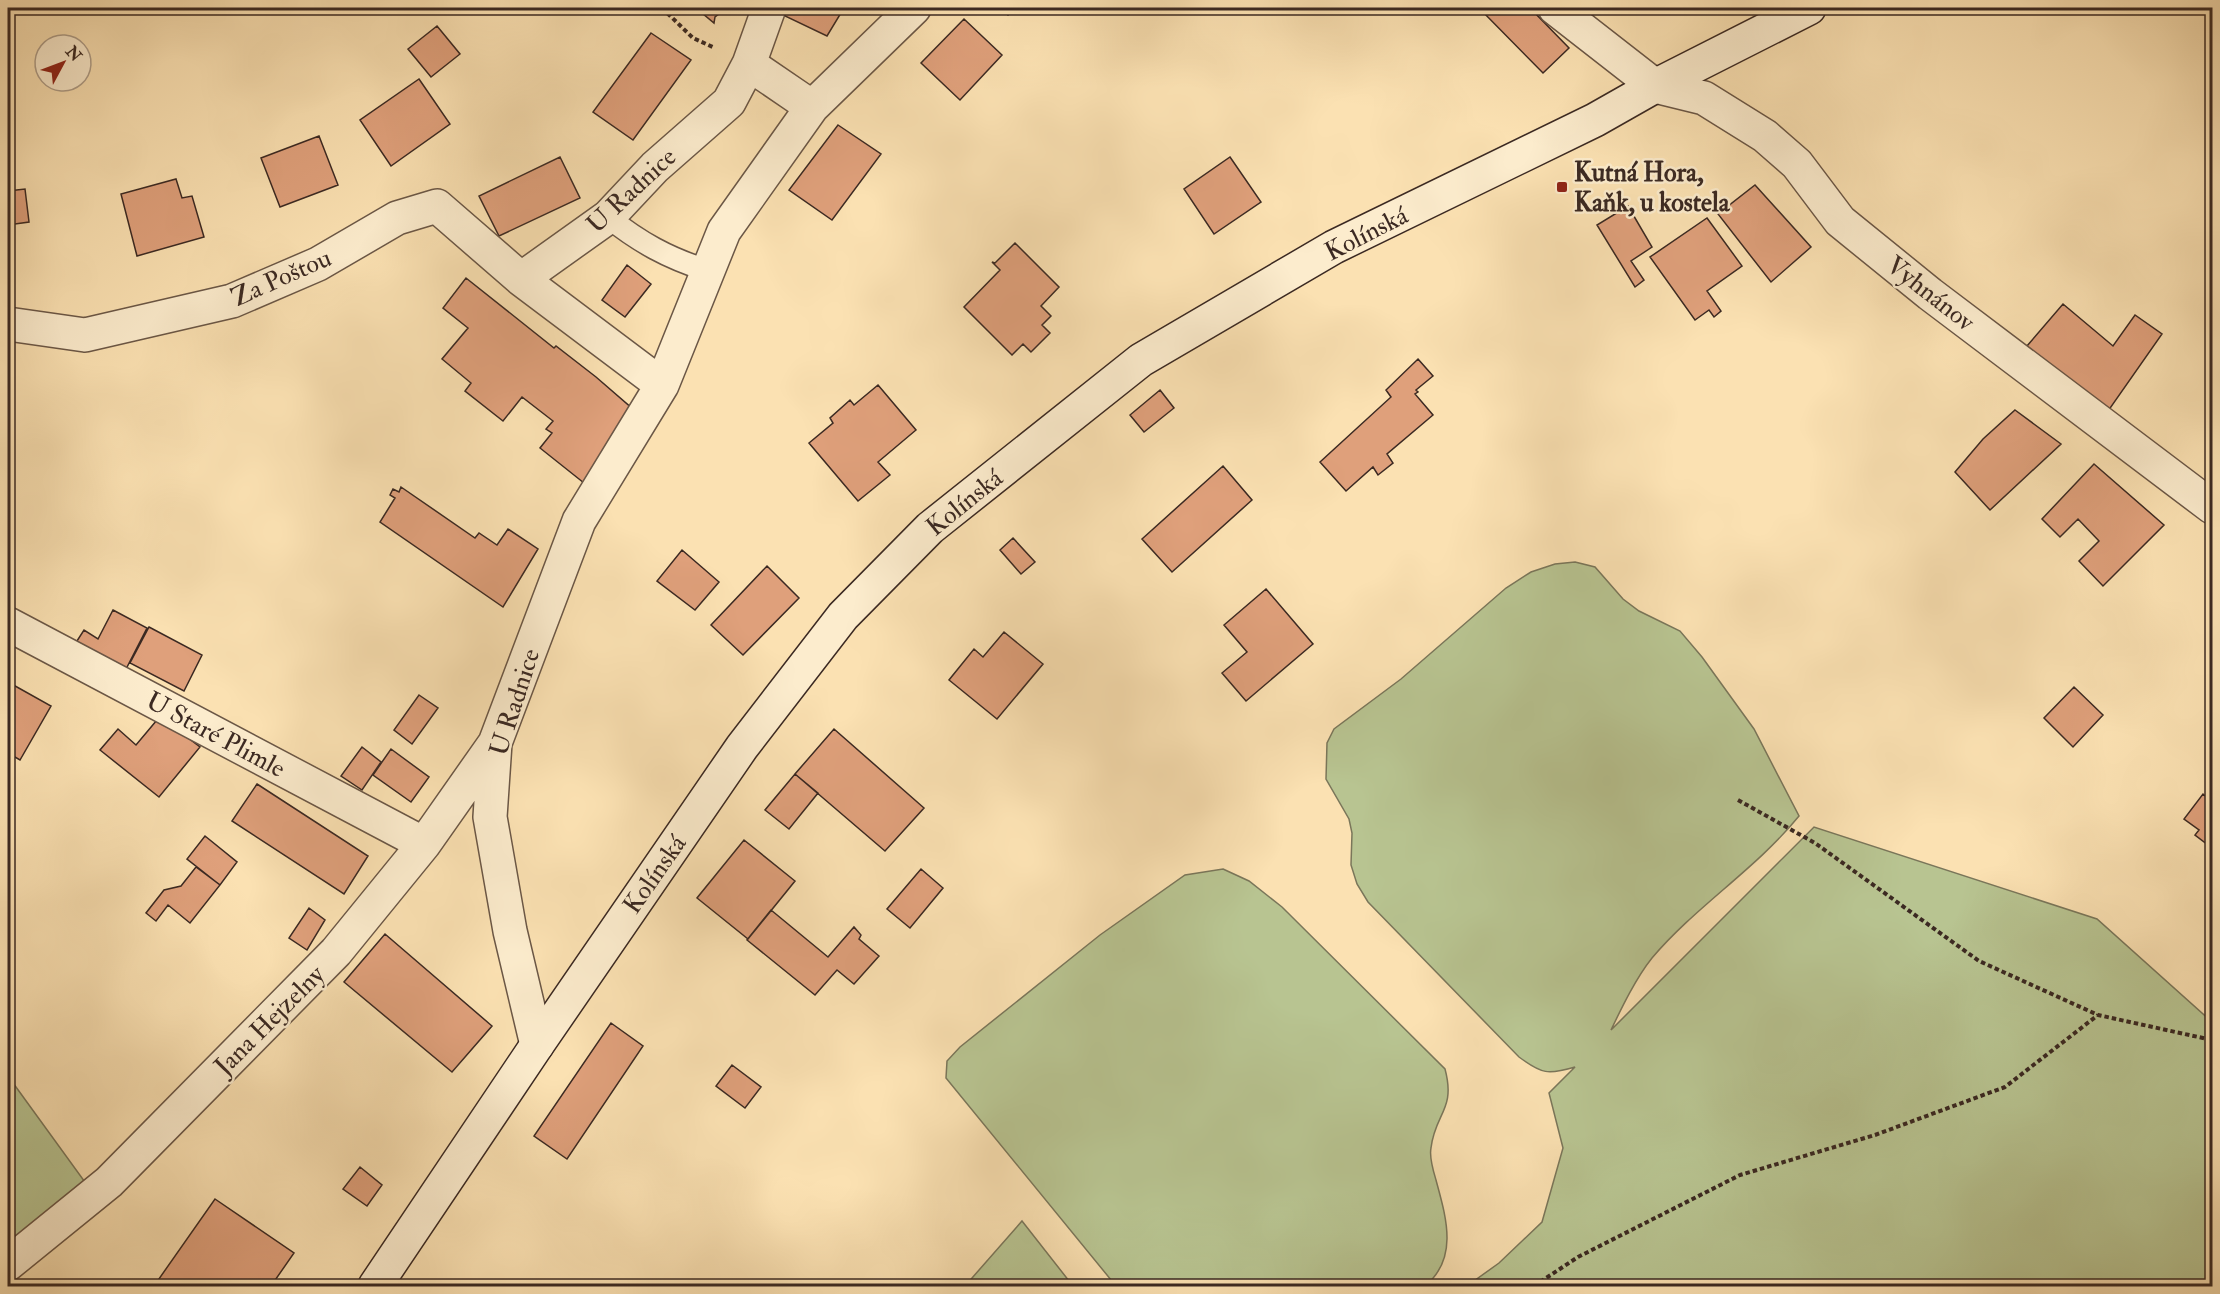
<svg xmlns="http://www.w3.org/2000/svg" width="2220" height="1294" font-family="'IM FELL Double Pica',serif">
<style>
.green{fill:#b8c491;stroke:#7a765a;stroke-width:1.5}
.building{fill:#dfa07b;stroke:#3b2922;stroke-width:1.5}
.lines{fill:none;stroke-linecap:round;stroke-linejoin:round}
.lane-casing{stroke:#6b5746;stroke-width:24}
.street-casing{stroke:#6b5746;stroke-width:36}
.secondary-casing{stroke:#3b2922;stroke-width:36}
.path{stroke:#3b2922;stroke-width:4;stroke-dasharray:4.5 3;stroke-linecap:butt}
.lane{stroke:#fceccd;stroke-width:21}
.street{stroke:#fceccd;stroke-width:33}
.secondary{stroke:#fceccd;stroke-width:33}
.poi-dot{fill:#8f2418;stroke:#fceccd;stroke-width:2}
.labels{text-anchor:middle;stroke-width:5;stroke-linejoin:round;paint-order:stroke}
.poi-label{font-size:26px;font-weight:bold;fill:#3b2922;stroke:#fceccd;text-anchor:start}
.street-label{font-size:26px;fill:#3b2922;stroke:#fceccd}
</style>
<rect width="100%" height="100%" fill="#fbe1b2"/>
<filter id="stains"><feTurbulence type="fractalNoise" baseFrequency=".00333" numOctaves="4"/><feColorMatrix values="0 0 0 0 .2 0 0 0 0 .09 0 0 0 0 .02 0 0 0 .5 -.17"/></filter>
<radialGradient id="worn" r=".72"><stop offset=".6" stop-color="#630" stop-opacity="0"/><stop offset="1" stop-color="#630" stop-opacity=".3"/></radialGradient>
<!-- green -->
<path class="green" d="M1575,562L1595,567L1623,599L1639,611L1680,631L1702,657L1754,729L1799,816C1756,869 1696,906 1652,958C1636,978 1622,1007 1611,1030L1814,827L2097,919L2212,1022V1286H1467L1499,1263L1542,1222L1563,1148L1549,1093L1575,1067C1548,1075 1542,1074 1519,1057L1368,902L1357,884L1351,865L1352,833L1349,819L1326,779L1327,743L1334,729L1401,679L1506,588L1531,572L1555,564Z
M1223,869L1249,881L1282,907L1445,1069C1456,1110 1435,1113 1431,1148C1429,1157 1433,1170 1436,1180C1446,1217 1459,1258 1425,1286H1116L946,1078L947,1061L960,1047L1100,935L1185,875Z
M8,1076L98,1200L8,1260Z
M1022,1221L1073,1286H965Z"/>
<!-- building -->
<path class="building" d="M696,8H727L715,17L714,23Z
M789,8H844L827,36L785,16Z
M1000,8H1016L1008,15Z
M1479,8H1530L1569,48L1543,73Z
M964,19L1002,55L960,100L921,63Z
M437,26L460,54L431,77L408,49Z
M651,33L691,60L633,140L593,112Z
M419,79L450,124L391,166L360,120Z
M838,125L881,154L832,220L789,190Z
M319,136L338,185L280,207L261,158Z
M560,157L580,198L499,236L479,196Z
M1230,157L1261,202L1214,234L1184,189Z
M176,179L182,198L192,196L204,237L137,256L121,194Z
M1755,185L1811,247L1771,282L1718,214Z
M25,189L29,222L8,225V191Z
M1628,206L1652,247L1631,261L1644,280L1635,287L1597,225Z
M1707,218L1742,266L1707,291L1721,311L1714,317L1709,310L1695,320L1650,257Z
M1015,243L1059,287L1041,306L1051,316L1042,325L1050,333L1031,352L1023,344L1012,355L964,307L1000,270L992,262L995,263Z
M627,265L651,284L625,317L602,300Z
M466,278L554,348L556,346L596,377L634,410L584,483L540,448L552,433L546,429L553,421L522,397L503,421L465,391L471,383L442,359L468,328L443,308Z
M2063,304L2113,346L2135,315L2162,334L2106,414L2027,346Z
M1418,359L1433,376L1416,390L1418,392L1415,394L1433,415L1387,454L1393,463L1378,475L1373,467L1346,491L1320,462L1391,397L1386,390Z
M878,385L916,430L878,462L890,475L858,501L809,443L833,423L830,418L850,400L854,405Z
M1160,390L1174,408L1144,432L1130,415Z
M2015,410L2061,444L1990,510L1955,472L1983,439Z
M2094,464L2164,525L2103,586L2079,561L2099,541L2078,519L2060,537L2042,519Z
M1223,466L1252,500L1172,572L1142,539Z
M401,487L475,538L479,533L497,545L508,529L538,549L503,607L380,522L395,498L390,495L393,489L399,492Z
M1013,538L1035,562L1021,574L1000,550Z
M682,550L719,582L695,610L657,581Z
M767,566L799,598L743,655L711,625Z
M1266,589L1313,644L1246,701L1222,673L1247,652L1224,625Z
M113,610L147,628L125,671L75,644L84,630L98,639Z
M149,627L202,655L184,691L130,663Z
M1004,632L1043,664L997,719L949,680L974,649L983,657Z
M8,682L51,706L20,760L8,753Z
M2074,687L2103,715L2073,747L2044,718Z
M419,695L438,708L412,744L394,730Z
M157,720L179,731L200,747L159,797L100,750L118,729L136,745Z
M834,729L924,808L885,851L795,774Z
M362,747L381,762L362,790L341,776Z
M391,749L429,777L411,802L373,775Z
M795,774L818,793L789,829L765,810Z
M257,784L368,856L344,894L232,821Z
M2203,794L2212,802V848L2195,835L2199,830L2184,819Z
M205,836L237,862L220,885L187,859Z
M744,840L795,881L748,939L697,898Z
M196,867L220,885L190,923L168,905L156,921L146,913L164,890L181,886Z
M921,869L943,888L910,928L887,909Z
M309,908L325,920L307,950L289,938Z
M771,910L828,957L854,927L861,935L859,939L879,956L854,984L837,970L815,995L747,940Z
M385,934L492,1026L452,1072L344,982Z
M611,1023L643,1046L567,1159L534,1136Z
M732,1065L761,1087L745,1108L716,1086Z
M360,1167L382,1185L367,1206L343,1189Z
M215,1199L294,1253L271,1286H154Z"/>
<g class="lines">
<defs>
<path id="lane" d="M608,217C639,242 668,258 706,270"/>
<path id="street" d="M1555,8L1655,86L1704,98L1765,136L1797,164L1840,221L1930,294L2212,507
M749,64L812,107
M521,279L608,217L655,167L729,102L749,64L769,8
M8,324L85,335L232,301L318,264L397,218L437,206L521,279L662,385
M8,624L424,844
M537,1045L510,931L490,817L495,743L579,521L662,385L724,231L812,107L914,8
M8,1264L109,1182L336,952L424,844L495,743"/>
<path id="secondary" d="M375,1286L537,1045L742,747L843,616L930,528L1141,360L1334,247L1595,120L1655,86L1809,8"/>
</defs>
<!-- lane casing -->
<use href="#lane" class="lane-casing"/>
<!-- street casing -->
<use href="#street" class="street-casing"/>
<!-- secondary casing -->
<use href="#secondary" class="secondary-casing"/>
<!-- path -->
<path class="path" d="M662,8L693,38L715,48
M1738,800L1815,843L1979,961L2098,1015L2212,1040
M1534,1286L1578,1257L1740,1175L1875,1135L2005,1087L2098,1015"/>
<!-- lane -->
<use href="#lane" class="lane"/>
<!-- street -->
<use href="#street" class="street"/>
<!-- secondary -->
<use href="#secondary" class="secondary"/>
</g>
<!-- markers -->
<rect class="poi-dot" x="1556" y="181" width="12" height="12" rx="3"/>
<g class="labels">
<!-- poi labels -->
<g class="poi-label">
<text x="1574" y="181">Kutná Hora,<tspan x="1574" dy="30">Kaňk, u kostela</tspan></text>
</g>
<!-- street labels -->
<g class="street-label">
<text transform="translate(631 190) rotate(-43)" y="9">U Radnice</text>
<text transform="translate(1366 233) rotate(-27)" y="9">Kolínská</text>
<text transform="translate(281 277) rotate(-24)" y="9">Za Poštou</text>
<text transform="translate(1931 293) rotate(38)" y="9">Vyhnánov</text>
<text transform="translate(964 502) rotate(-39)" y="9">Kolínská</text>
<text transform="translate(514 702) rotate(-72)" y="9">U Radnice</text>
<text transform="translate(216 734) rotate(28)" y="9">U Staré Plimle</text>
<text transform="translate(654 874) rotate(-55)" y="9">Kolínská</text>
<text transform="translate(269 1020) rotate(-45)" y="9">Jana Hejzelny</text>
</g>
</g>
<!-- margin -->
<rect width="2220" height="1294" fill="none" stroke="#fbe1b2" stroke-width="30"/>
<rect x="9" y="9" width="2202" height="1276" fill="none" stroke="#3b2922" stroke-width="3"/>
<rect x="15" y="15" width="2190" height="1264" fill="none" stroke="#3b2922" stroke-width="1.5"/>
<!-- north arrow -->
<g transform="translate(63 63) rotate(49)"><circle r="28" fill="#fceccd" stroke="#af9e89" stroke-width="1.5"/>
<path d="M0-4.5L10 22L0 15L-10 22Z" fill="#8f2418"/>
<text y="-9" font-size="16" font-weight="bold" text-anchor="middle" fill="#3b2922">N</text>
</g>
<rect width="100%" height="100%" filter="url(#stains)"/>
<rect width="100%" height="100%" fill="url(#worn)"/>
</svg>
